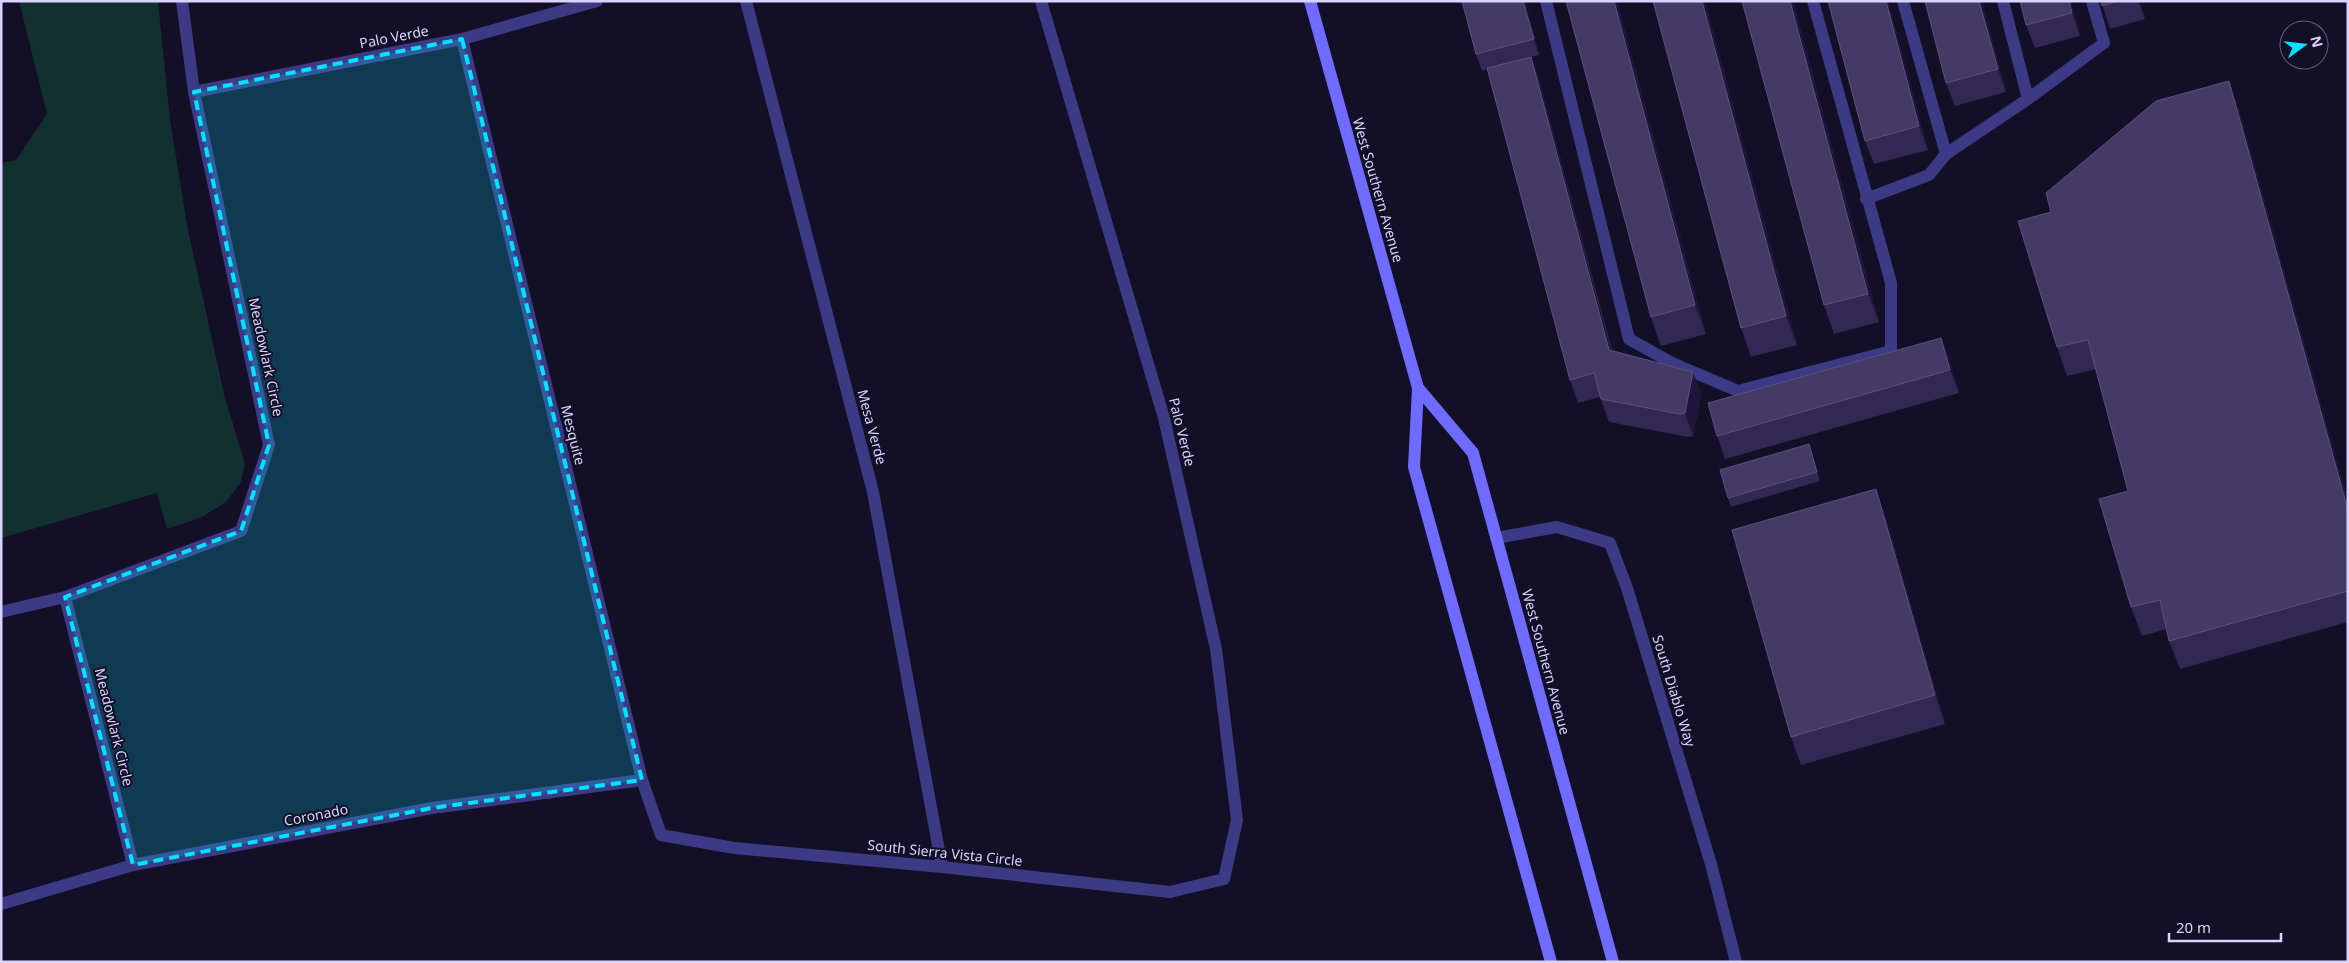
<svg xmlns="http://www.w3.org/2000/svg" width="2349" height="963" font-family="'Noto Sans',sans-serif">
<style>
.green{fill:#12302f}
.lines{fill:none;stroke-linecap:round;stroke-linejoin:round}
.lane{stroke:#3d3a85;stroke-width:12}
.street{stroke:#3d3a85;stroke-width:12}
.secondary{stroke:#6f6bff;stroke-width:12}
.wall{fill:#312854}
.shaded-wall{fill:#1d163a}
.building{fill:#433a66;stroke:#5a527e}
.marked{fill:#00e5ff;fill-opacity:0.2;stroke:#00e5ff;stroke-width:4;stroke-dasharray:10 6;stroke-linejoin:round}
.labels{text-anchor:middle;stroke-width:4;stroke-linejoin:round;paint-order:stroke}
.street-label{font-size:14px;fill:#d9d4ff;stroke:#130f26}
</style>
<rect width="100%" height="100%" fill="#130f26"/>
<!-- green -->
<path class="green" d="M19,1H158L170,120L188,230L224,394L245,464L241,482L226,502L202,517L167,529L157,493L1,538V163L16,160L47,114Z"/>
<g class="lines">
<!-- lane -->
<path class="lane" d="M1546,1L1629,339L1672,363L1738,391L1891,351V283L1813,1
M2028,99L2104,43L2092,1
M1946,154L2028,99L2003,1
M1866,199L1929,175L1946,154L1903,1"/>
<!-- street -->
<path class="street" d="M746,1L873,492L942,867
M462,39L642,780L661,835L734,848L942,867L1170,892L1224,879L1237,820L1216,649L1164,418L1041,1
M194,92L462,39L597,1
M1496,538L1557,527L1610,543L1627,588L1711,864L1736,962
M65,597L133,865
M1,612L65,597L241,531L269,445L194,92L182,1
M1,904L133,865L432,808L642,780"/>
<!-- secondary -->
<path class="secondary" d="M1310,1L1418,388L1414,467L1551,962
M1418,388L1473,453L1613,962"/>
</g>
<!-- wall -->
<path class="wall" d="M1525,1L1539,55L1531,57L1539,80L1612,350L1693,372L1701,395L1693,436L1688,437L1609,422L1600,397L1578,403L1570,380L1487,69L1482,71L1476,54Z
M1566,1H1617L1706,334L1661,346L1651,317Z
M1705,1L1797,345L1751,357L1741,328Z
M1793,1L1879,322L1834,334L1824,305Z
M1828,1H1888L1928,150L1874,164L1865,141Z
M1982,1L2006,92L1955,106L1946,83Z
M2020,1H2071L2080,36L2035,48L2026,25Z
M2101,1H2140L2145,19L2110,29Z
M2239,109L2348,501V622L2180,669L2169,641L2167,629L2142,636L2131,607L2128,491L2096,369L2067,376L2057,347L2051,212Z
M1941,338L1950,361L1959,393L1725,459L1717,436Z
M1809,444L1820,481L1731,507L1728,498Z
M1886,518L1945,724L1801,765L1791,737Z"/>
<!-- shaded-wall -->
<path class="shaded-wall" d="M1523,1H1525L1539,55L1534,39Z
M1614,1H1617L1706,334L1695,305Z
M1702,1H1705L1797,345L1786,316Z
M1790,1H1793L1879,322L1868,294Z
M1886,1H1888L1928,150L1919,126Z
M1979,1H1982L2006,92L1998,69Z
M2069,1H2071L2080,36L2072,13Z
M2138,1H2140L2145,19Z
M1531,57L1539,80L1617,373L1609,350Z
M2229,81L2239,109L2348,501V510Z
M1941,338L1950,361L1959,393L1950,370Z
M1693,372L1701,395L1693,436L1685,413Z
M1876,489L1886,518L1945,724L1935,695Z"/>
<!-- building -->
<path class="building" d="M1462,1H1523L1534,39L1476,54Z
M1566,1H1614L1695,305L1651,317Z
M1653,1H1702L1786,316L1741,328Z
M1742,1H1790L1868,294L1824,305Z
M1828,1H1886L1919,126L1865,141Z
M1925,1H1979L1998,69L1946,83Z
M2020,1H2069L2072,13L2026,25Z
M2101,1H2118L2102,6Z
M1531,57L1609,350L1693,372L1685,413L1679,414L1601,399L1594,373L1570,380L1487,68Z
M2229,81L2348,510V591L2169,641L2160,600L2131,607L2099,499L2128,491L2088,340L2057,347L2018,221L2051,212L2046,193L2156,101Z
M1941,338L1950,370L1717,436L1708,403Z
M1809,444L1817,472L1728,498L1720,470Z
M1876,489L1935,695L1791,737L1732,530Z"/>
<!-- marked area -->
<path class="marked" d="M462,39L642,780L432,808L133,865L65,597L241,531L269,445L194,92Z"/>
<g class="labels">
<!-- street labels -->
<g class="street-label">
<text transform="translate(394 37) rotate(-11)" y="5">Palo Verde</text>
<text transform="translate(1378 190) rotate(74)" y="5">West Southern Avenue</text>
<text transform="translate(266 357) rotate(78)" y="5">Meadowlark Circle</text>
<text transform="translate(872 427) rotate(75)" y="5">Mesa Verde</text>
<text transform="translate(1182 432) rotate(76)" y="5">Palo Verde</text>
<text transform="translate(573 435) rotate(76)" y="5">Mesquite</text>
<text transform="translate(1546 662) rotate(75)" y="5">West Southern Avenue</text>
<text transform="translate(1674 691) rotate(73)" y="5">South Diablo Way</text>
<text transform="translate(114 727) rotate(76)" y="5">Meadowlark Circle</text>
<text transform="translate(316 815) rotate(-11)" y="5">Coronado</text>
<text transform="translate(945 853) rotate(6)" y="5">South Sierra Vista Circle</text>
</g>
</g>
<!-- border -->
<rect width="2349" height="963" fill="none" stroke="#d9d4ff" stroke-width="5"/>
<!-- north arrow -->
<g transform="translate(2304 45) rotate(75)"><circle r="24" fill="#130f26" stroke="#625e7d"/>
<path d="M0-4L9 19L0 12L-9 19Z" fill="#00e5ff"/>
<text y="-8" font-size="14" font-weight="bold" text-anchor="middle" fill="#d9d4ff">N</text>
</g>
<!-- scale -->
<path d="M2169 933v8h112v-8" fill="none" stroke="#d9d4ff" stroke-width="2.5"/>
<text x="2176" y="933" font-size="15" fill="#d9d4ff" stroke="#130f26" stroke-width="4" paint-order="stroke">20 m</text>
</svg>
